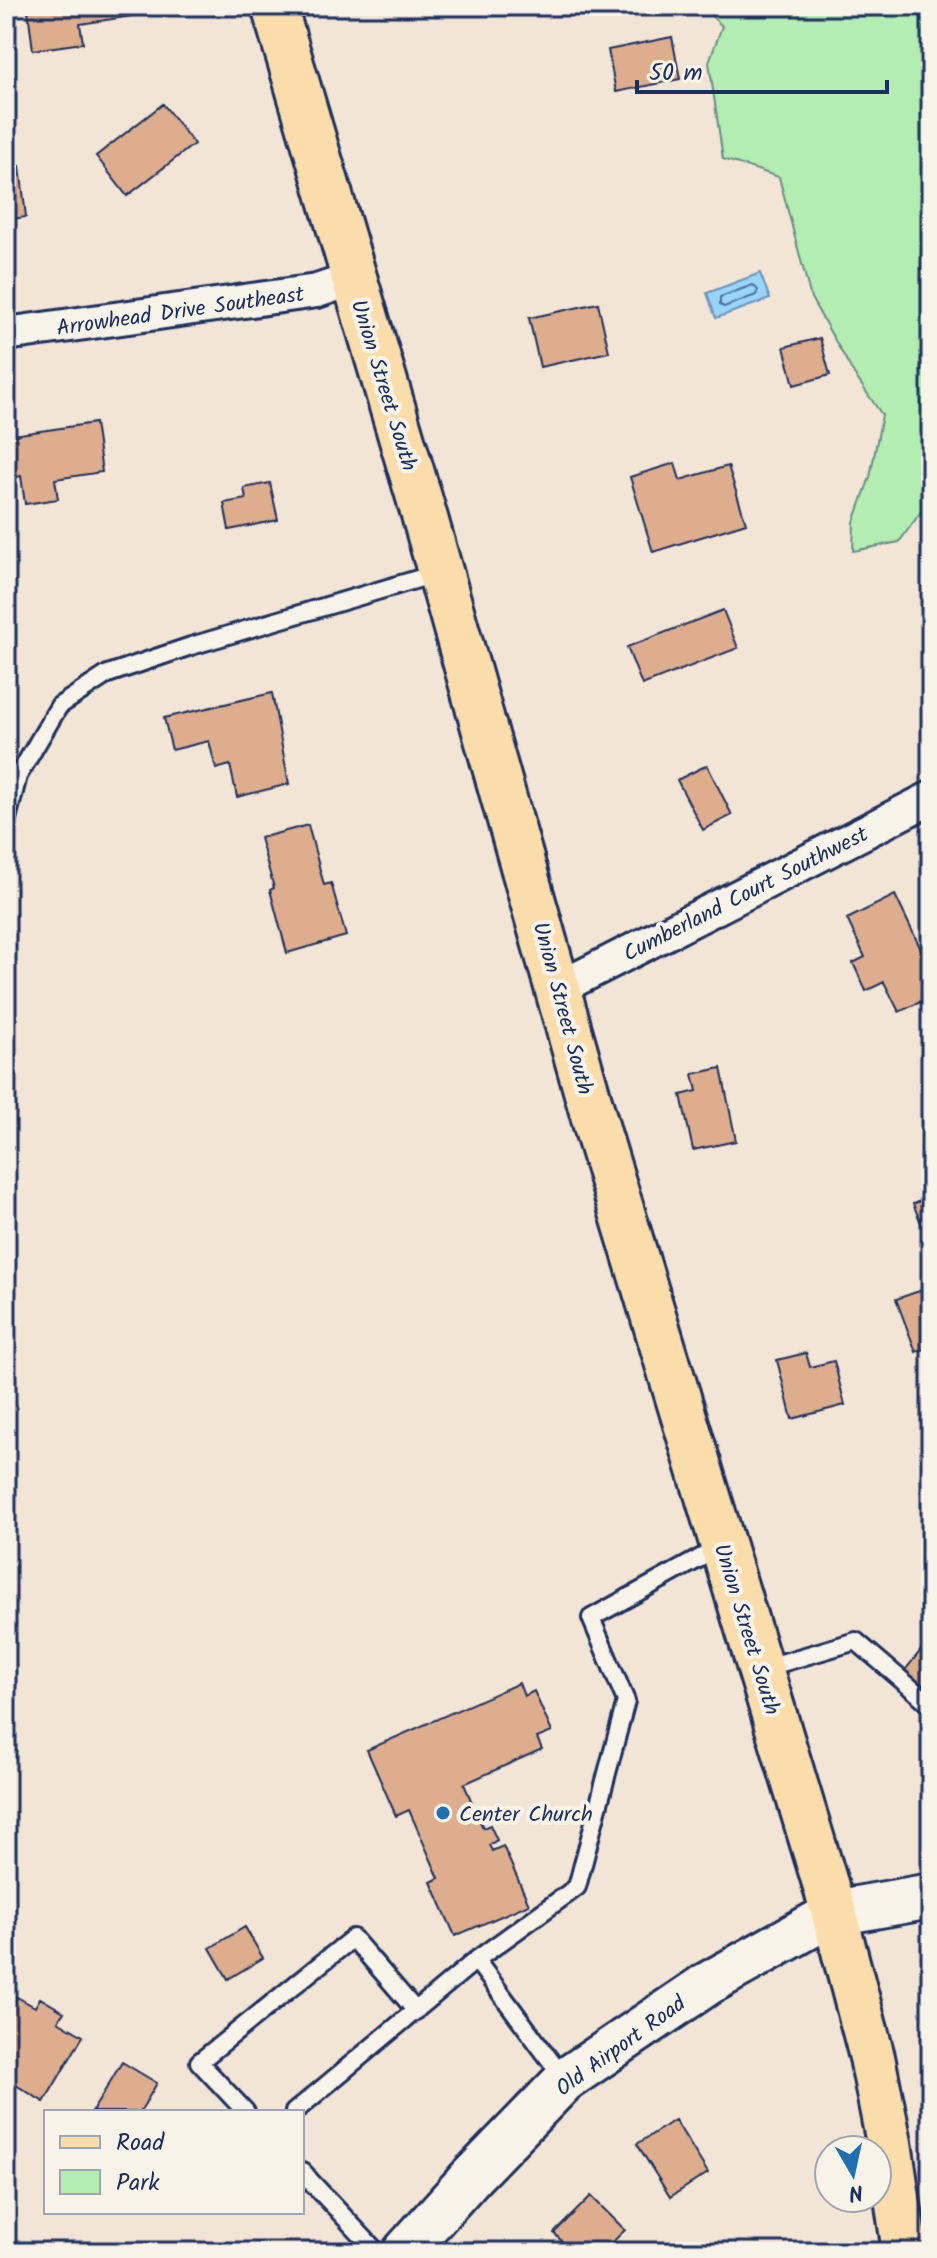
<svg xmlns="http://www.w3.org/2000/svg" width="937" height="2258" font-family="Kalam,sans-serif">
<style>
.green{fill:#b4edb1;stroke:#688e88;stroke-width:2}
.water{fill:#99d4f9;stroke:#6792bb;stroke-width:2}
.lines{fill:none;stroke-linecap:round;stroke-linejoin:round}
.shore{stroke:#4d719c;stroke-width:2}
.building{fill:#ddad8e;stroke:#1b2f5e;stroke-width:2}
.service-casing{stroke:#1b2f5e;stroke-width:22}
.minor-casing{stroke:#1b2f5e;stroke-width:38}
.tertiary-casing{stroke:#1b2f5e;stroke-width:48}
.secondary-casing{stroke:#1b2f5e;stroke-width:50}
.primary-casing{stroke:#1b2f5e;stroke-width:50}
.service{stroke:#f7f3e8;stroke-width:16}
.minor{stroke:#f7f3e8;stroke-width:32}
.tertiary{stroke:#f7f3e8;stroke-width:42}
.secondary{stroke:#f7f3e8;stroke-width:44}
.primary{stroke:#faddab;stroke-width:44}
.poi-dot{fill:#1f6fb2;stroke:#f7f3e8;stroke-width:3}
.labels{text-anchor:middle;stroke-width:8;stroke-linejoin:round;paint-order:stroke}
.street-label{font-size:22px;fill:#1b2f5e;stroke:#f7f3e8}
.poi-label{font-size:22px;fill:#1b2f5e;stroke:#f7f3e8;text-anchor:start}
</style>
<rect width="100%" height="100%" fill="#f2e5d6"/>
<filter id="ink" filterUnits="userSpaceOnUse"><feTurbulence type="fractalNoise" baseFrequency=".0125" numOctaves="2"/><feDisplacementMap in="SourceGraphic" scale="16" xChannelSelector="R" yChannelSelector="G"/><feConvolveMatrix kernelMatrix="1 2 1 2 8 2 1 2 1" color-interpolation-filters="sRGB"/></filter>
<g filter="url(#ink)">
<!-- green -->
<path class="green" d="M701,6H931V498L899,542L853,551L854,522L870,477L882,415L854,374L811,298L779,177L723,159L709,62L722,26Z"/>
<!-- water -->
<path class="water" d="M760,273L770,299L716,318L707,293Z"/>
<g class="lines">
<!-- shore -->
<path class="shore" d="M753,285L758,290L756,295L724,307L720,305V297Z"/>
</g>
<!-- building -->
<path class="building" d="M59,6H138L139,15L80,24L83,43L33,50L28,11Z
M672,37L680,79L616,92L608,50Z
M163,104L194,144L127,196L96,156Z
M20,166L26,217L6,220V168Z
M598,303L609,352L540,367L529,318Z
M820,338L830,375L794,385L784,347Z
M95,423L102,472L55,479L58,499L25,504L21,476L6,479V436Z
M675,463L680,480L728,466L746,523L653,552L630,477Z
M270,483L278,520L229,530L224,503L246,499L244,488Z
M723,610L738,648L642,685L627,647Z
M272,693L289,784L237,797L230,765L216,769L209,741L172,750L164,718Z
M707,765L732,815L703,830L677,780Z
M308,825L324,885L331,883L346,936L287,953L270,890L274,888L260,838Z
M895,895L931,970V997L899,1012L884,982L866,991L853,963L865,957L847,919Z
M721,1068L736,1141L693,1150L681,1095L697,1091L693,1074Z
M931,1196V1246L913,1204Z
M931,1287V1347L916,1352L896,1299Z
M806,1353L810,1367L834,1361L845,1405L792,1419L777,1360Z
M929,1640L931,1642V1697L902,1674Z
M519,1683L524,1696L534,1691L552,1732L537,1738L542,1749L464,1784L483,1828L490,1825L497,1840L489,1845L492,1851L503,1846L529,1904L455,1936L431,1882L439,1878L409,1810L396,1816L367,1750Z
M245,1927L263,1958L228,1979L210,1948Z
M17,1997L35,2007L40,1998L64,2012L58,2021L83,2036L44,2102L6,2079V1998L14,2003Z
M122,2062L157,2083L140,2112H92Z
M675,2120L708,2173L670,2197L637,2144Z
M591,2196L625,2230L602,2252H572L554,2233Z"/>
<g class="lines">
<defs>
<path id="service" d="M6,823L18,776L59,706L108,674L191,646L438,573
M761,1669L856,1641L931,1705
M476,1960L564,2079
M246,2112L199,2062L353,1938L416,2011
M294,2112L476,1960L577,1887L626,1701L591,1618L722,1546
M302,2172L377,2252"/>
<path id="minor" d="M6,334L317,291L353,279
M559,988L931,798"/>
<path id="tertiary" d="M404,2252L471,2177L565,2080L707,1984L834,1913"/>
<path id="secondary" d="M834,1913L931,1896"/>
<path id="primary" d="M274,6L423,511L599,1136L834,1913L872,2057L889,2143L905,2252"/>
</defs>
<!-- service casing -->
<use href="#service" class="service-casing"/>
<!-- minor casing -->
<use href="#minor" class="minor-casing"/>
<!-- tertiary casing -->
<use href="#tertiary" class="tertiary-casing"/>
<!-- secondary casing -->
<use href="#secondary" class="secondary-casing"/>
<!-- primary casing -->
<use href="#primary" class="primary-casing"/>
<!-- service -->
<use href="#service" class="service"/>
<!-- minor -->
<use href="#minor" class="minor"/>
<!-- tertiary -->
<use href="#tertiary" class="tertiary"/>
<!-- secondary -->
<use href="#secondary" class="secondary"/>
<!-- primary -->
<use href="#primary" class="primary"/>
</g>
</g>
<!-- markers -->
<circle class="poi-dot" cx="443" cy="1813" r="8"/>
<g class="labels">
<!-- street labels -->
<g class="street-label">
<text transform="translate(180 310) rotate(-8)" y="8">Arrowhead Drive Southeast</text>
<text transform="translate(385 385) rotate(73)" y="8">Union Street South</text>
<text transform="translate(745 893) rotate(-27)" y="8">Cumberland Court Southwest</text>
<text transform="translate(564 1008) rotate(75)" y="8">Union Street South</text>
<text transform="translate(748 1629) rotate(73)" y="8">Union Street South</text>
<text transform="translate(620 2045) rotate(-36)" y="8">Old Airport Road</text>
</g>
<!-- poi labels -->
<g class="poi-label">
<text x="459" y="1821">Center Church</text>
</g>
</g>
<!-- margin -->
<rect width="937" height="2258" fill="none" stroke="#f7f3e8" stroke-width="32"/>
<rect x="16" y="16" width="905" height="2226" fill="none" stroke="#1b2f5e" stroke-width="3" filter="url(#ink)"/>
<!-- legend -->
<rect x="44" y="2110" width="260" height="104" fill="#f7f3e8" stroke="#9fa5b1" stroke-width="2"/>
<rect x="60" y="2136" width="40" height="12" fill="#faddab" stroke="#9fa5b1" stroke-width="2"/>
<text x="116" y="2150" font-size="24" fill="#1b2f5e">Road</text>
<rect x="60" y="2170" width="40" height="24" fill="#b4edb1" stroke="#9fa5b1" stroke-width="2"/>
<text x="116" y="2190" font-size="24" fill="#1b2f5e">Park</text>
<!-- north arrow -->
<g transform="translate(853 2174) rotate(171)"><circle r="38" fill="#f7f3e8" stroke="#9fa5b1" stroke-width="2"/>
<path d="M0-6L14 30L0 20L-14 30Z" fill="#1f6fb2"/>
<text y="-12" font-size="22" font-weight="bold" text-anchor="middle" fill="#1b2f5e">N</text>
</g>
<!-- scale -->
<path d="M637 80v12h250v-12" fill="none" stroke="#1b2f5e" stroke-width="4"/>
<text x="649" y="80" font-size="24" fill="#1b2f5e" stroke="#f7f3e8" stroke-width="6" paint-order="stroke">50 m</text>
</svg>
